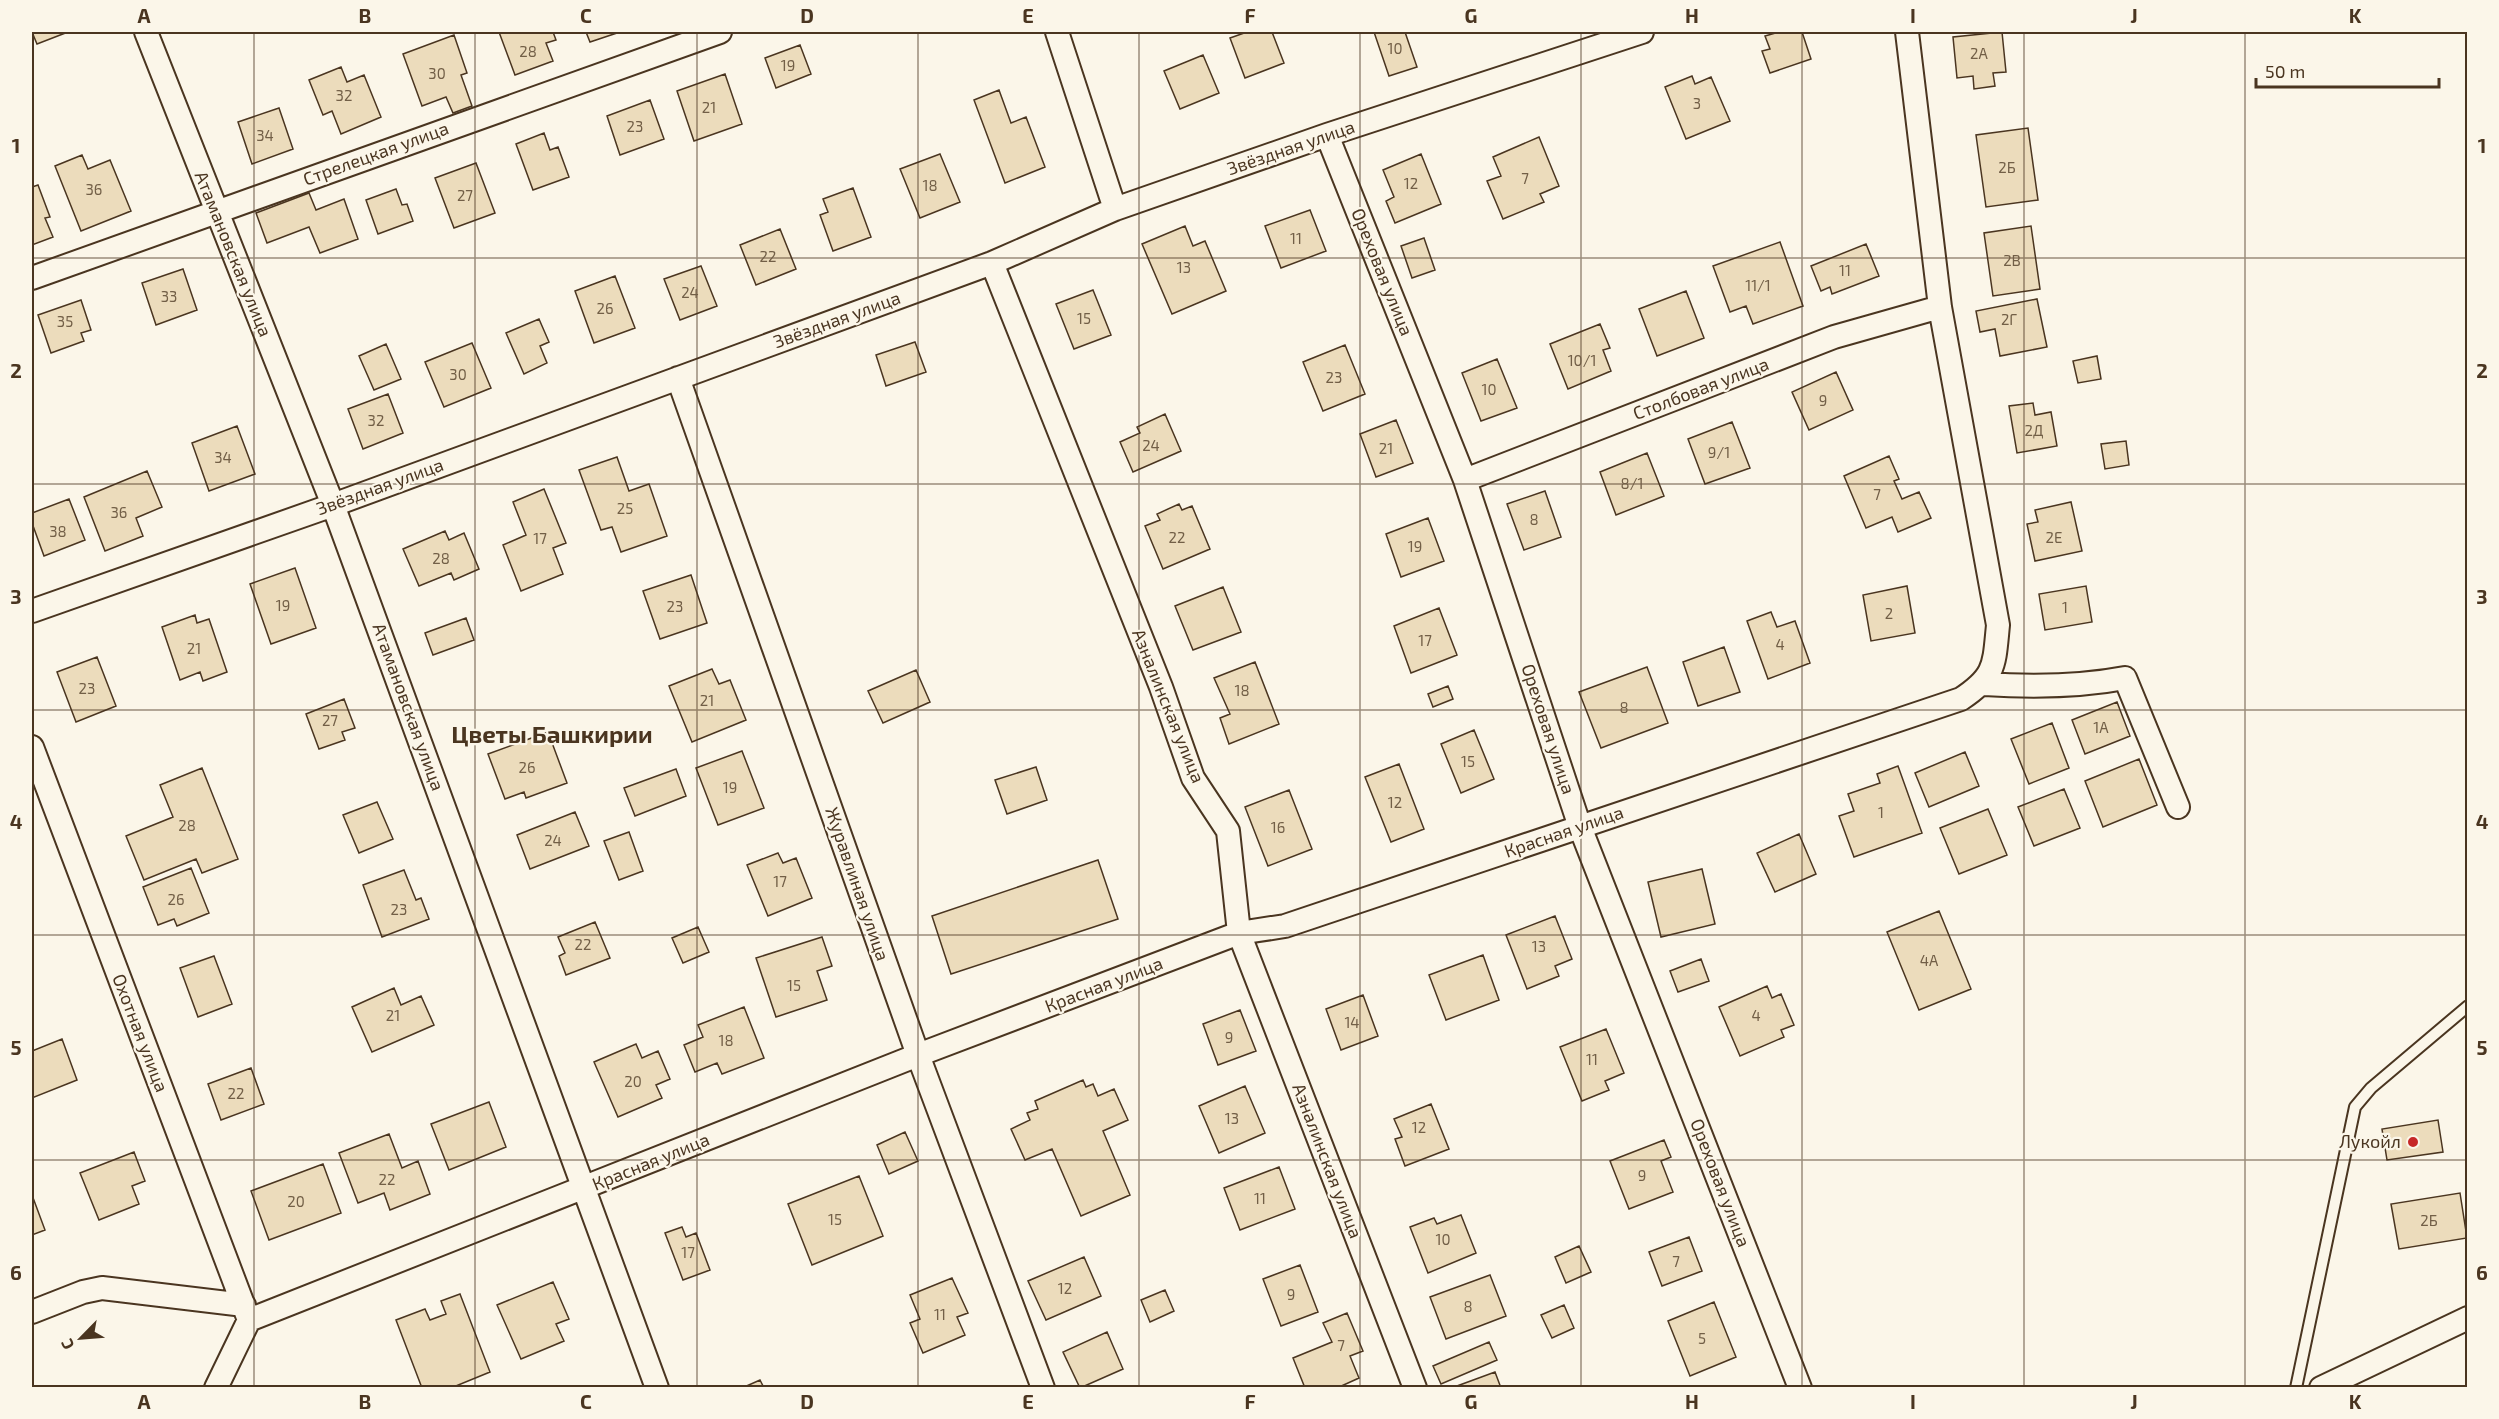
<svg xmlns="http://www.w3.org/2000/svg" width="2499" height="1419" font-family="'Exo 2',sans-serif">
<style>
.building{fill:#ecdcbc;stroke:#4a3520;stroke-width:1.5}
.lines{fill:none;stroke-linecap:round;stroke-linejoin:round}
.service-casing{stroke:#4a3520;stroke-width:14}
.minor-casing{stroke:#4a3520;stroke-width:26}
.service{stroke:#fbf6e9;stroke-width:10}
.minor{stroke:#fbf6e9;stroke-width:22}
.grid{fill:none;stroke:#4a3520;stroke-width:1.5;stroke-opacity:0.55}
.poi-dot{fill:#c62828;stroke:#fbf6e9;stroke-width:2}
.labels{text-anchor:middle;stroke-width:4.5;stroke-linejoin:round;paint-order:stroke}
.number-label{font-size:15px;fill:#725f47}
.street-label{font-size:18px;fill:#4a3520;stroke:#fbf6e9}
.poi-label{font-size:18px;fill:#4a3520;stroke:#fbf6e9;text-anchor:end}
.district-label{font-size:24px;font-weight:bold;fill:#4a3520;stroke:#fbf6e9}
.neatline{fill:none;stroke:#4a3520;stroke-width:2}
.grid-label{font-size:20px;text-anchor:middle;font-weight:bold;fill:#4a3520}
</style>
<rect width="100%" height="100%" fill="#fbf6e9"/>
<!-- building -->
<path class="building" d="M32,32H68L37,44Z
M499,32H553L556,40L546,43L553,61L515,75Z
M586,32H620L590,42Z
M1247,32H1272L1284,63L1245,78L1230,38Z
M1374,32H1405L1417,67L1389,76Z
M1779,32H1802L1811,59L1770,73L1762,51L1770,49L1765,36Z
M2002,32L2006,72L1993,73L1995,86L1974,89L1973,76L1957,78L1953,37Z
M454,35L467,73L461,75L472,106L453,113L446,97L422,106L403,54Z
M800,45L811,74L776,88L765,58Z
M1203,55L1219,93L1180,109L1164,71Z
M341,67L347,82L364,75L381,117L341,134L332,111L323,115L309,80Z
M725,74L742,124L694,141L677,91Z
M1692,76L1695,84L1711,77L1730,121L1686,139L1665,87Z
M999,90L1011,123L1026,117L1045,167L1005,183L974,100Z
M650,100L664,139L620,155L607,116Z
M279,108L293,149L252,164L238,122Z
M2028,128L2038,200L1986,207L1976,135Z
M544,133L550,150L558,147L569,177L533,190L516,144Z
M1539,137L1559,186L1540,194L1544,202L1503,219L1487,181L1501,176L1493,157Z
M940,154L960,202L920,218L900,169Z
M1421,154L1441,204L1395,223L1386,201L1394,197L1383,170Z
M82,155L88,169L110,160L131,211L81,231L55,166Z
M476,163L495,213L454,228L435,178Z
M38,185L50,217L45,218L53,237L32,245V187Z
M853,188L871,237L833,251L820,215L828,212L823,199Z
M396,189L402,205L407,204L413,221L378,234L366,200Z
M309,193L316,210L344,199L358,239L320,253L309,227L267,243L256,213Z
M1310,210L1326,251L1281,268L1265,226Z
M1185,226L1193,246L1205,241L1226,291L1172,314L1142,244Z
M2031,226L2040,289L1993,296L1984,233Z
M780,229L796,269L756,285L740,245Z
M1424,238L1435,270L1412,278L1401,246Z
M1780,242L1803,306L1753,324L1746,306L1730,312L1713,266Z
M1866,244L1879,276L1832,294L1830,287L1821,291L1811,266Z
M701,266L717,306L680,320L664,279Z
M183,269L197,310L156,325L142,283Z
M615,276L635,328L594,343L575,291Z
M1093,290L1111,335L1074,349L1056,304Z
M1686,291L1704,338L1657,356L1639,309Z
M2037,299L2047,347L2000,356L1995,329L1980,332L1976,311Z
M81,300L91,330L81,333L84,341L51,353L38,315Z
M539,319L549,342L540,346L547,363L524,374L506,333Z
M1600,324L1610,348L1603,350L1611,371L1568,389L1550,344Z
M915,342L926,372L886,386L876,355Z
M472,343L491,388L444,407L425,362Z
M386,344L401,379L374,390L359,356Z
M1345,345L1365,394L1323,411L1303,362Z
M2097,356L2101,379L2078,383L2073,361Z
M1497,359L1517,408L1481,421L1462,373Z
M1836,372L1853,410L1809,430L1792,392Z
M388,394L403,433L363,449L348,409Z
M2033,403L2035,415L2051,412L2057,446L2017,453L2009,406Z
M1165,414L1181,451L1133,472L1120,442L1140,433L1137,427Z
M1396,420L1413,463L1376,477L1360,434Z
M1732,422L1750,468L1705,484L1688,439Z
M237,426L255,474L209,491L192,443Z
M2126,441L2129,465L2105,469L2101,444Z
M1647,453L1664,496L1616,515L1600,472Z
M1889,456L1899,479L1894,481L1902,499L1919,492L1931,518L1898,532L1892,517L1866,528L1844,476Z
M617,457L629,491L649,484L667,536L621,552L612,527L601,530L579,470Z
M147,471L162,507L136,518L143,536L105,551L84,497Z
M544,489L566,543L553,548L563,574L521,591L503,545L526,535L513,502Z
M1545,491L1561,537L1524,550L1507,504Z
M69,499L85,540L44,556L32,523V513Z
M2071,502L2082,551L2035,561L2027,524L2038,522L2035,510Z
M1179,504L1182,510L1192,506L1210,549L1163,569L1145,526L1160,520L1157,514Z
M1428,518L1444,561L1401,577L1386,534Z
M445,531L449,540L464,533L479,569L454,580L451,573L419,586L403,549Z
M295,568L316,628L271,644L250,584Z
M691,575L707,623L660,639L643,591Z
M1907,586L1915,633L1871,641L1863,595Z
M2086,586L2092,622L2045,630L2039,594Z
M1223,587L1241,632L1193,650L1175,606Z
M1439,608L1457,655L1411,673L1394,626Z
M1771,612L1777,627L1795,621L1810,663L1768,679L1747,621Z
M195,615L197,623L209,619L227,672L203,681L200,672L180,680L162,627Z
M466,618L474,640L433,655L425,633Z
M1724,647L1740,692L1698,706L1683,662Z
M97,657L116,706L76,722L57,672Z
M1255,662L1279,724L1229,744L1220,718L1230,714L1214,678Z
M1647,667L1668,723L1601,748L1579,692Z
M712,669L719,684L730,680L746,720L692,742L669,686Z
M916,670L930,702L883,723L868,691Z
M1448,686L1453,699L1433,707L1428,694Z
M344,699L355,728L342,732L345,740L319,749L306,714Z
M2117,702L2130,736L2085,754L2072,720Z
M2052,723L2069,768L2029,784L2011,739Z
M1474,730L1494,779L1461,793L1441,744Z
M548,732L567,783L526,798L524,792L505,799L488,754Z
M742,751L764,808L718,825L696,768Z
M1965,752L1979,786L1929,807L1915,773Z
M2139,759L2157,805L2103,827L2085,781Z
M1399,764L1424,829L1391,842L1365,777Z
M1898,766L1922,833L1854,857L1839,816L1854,811L1848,794L1880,783L1877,774Z
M1036,767L1047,800L1007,814L995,780Z
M202,768L238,859L202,873L196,859L144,880L126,836L173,817L160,785Z
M676,769L686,796L635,816L624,788Z
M2064,789L2080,828L2034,846L2018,807Z
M1289,790L1312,849L1268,866L1245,807Z
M377,802L393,839L359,853L343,815Z
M1988,809L2007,855L1959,874L1940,828Z
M575,812L589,846L530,869L517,835Z
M629,832L643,871L619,880L604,841Z
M1799,834L1816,874L1775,892L1757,853Z
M778,853L783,863L796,858L812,898L768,916L747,865Z
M1098,860L1118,919L951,974L932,916Z
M191,868L209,913L177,926L174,919L158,925L143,887Z
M1702,869L1715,924L1661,937L1648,882Z
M404,870L416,900L421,898L429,919L382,937L363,885Z
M1939,911L1971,989L1919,1010L1887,932Z
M1555,916L1572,959L1555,966L1559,976L1527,989L1506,935Z
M595,922L610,958L566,975L559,956L565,953L558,937Z
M698,927L709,952L683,963L672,938Z
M822,937L832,966L817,971L827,1000L776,1017L756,958Z
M1483,955L1499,1000L1446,1020L1429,975Z
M214,956L232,1004L198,1017L180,968Z
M1701,959L1709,981L1678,992L1670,971Z
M1767,986L1772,998L1781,994L1794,1025L1781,1030L1784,1037L1740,1056L1719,1007Z
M394,988L401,1005L421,996L434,1025L372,1052L352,1007Z
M1363,995L1378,1036L1341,1050L1326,1009Z
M744,1007L764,1058L722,1074L717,1063L695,1072L684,1045L703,1037L698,1025Z
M1240,1010L1256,1051L1218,1065L1203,1024Z
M1606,1029L1624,1073L1605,1081L1609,1090L1582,1101L1560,1047Z
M62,1039L77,1080L32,1098V1051Z
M636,1044L642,1058L658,1051L670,1079L656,1085L662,1098L618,1117L594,1062Z
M251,1068L264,1104L221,1120L208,1084Z
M1083,1080L1086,1087L1093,1084L1098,1096L1114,1089L1128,1120L1103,1131L1130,1195L1081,1216L1052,1149L1025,1160L1011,1129L1030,1120L1027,1113L1038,1109L1035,1101Z
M1245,1086L1265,1133L1219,1153L1199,1106Z
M489,1102L506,1147L449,1170L431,1124Z
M1431,1104L1449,1149L1405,1166L1395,1139L1402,1137L1394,1119Z
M2438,1120L2443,1152L2387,1160L2382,1129Z
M905,1132L918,1161L889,1174L877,1145Z
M389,1134L402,1168L418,1161L430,1194L390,1210L384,1193L358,1203L339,1153Z
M1664,1140L1671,1157L1661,1161L1673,1192L1629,1209L1610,1161Z
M134,1152L145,1181L132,1186L139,1204L99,1220L80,1173Z
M323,1164L341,1213L269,1240L251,1191Z
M1279,1167L1295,1209L1240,1230L1224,1188Z
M859,1176L883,1236L812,1265L788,1204Z
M2460,1193L2467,1238L2399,1249L2391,1204Z
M32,1195L45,1230L32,1235Z
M1461,1215L1476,1253L1428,1273L1410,1227L1434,1218L1437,1224Z
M682,1227L686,1237L696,1233L710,1270L683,1280L665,1233Z
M1689,1237L1702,1271L1662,1286L1649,1252Z
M1579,1246L1591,1272L1566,1283L1555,1257Z
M1084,1257L1101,1296L1046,1320L1028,1281Z
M1300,1265L1318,1312L1281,1326L1263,1279Z
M1490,1275L1506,1316L1446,1339L1430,1297Z
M952,1278L968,1313L957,1317L965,1335L923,1353L910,1323L920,1319L910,1295Z
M553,1282L569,1319L556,1324L564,1341L521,1359L497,1305Z
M1165,1290L1174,1311L1150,1322L1141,1300Z
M460,1294L490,1372L451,1388H422L396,1320L425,1309L430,1320L446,1314L441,1301Z
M1714,1302L1736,1357L1690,1376L1668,1321Z
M1564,1305L1574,1328L1552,1338L1541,1315Z
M1347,1313L1363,1351L1350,1356L1359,1378L1337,1388H1305L1293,1358L1332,1342L1323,1323Z
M1107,1332L1123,1369L1080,1388L1063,1352Z
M1489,1342L1497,1360L1441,1384L1433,1366Z
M1495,1372L1501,1388H1458L1457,1386Z
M760,1380L764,1388H742Z"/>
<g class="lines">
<defs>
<path id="service" d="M2296,1388L2355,1107L2371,1088L2468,1006"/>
<path id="minor" d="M146,32L333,505L657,1388
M1057,32L1115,209
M1327,135L1465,480L1580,827L1800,1388
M992,263L1161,687L1193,778L1228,831L1239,933L1415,1388
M32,278L720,32
M678,378L918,1055L1043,1388
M1465,480L1834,337L1940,307
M32,611L333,505L992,263L1115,209L1327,135L1642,32
M1984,684C2032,687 2078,687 2125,678L2178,807
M32,747L249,1320
M32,1312L83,1292L102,1288L244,1305
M216,1388L249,1320L918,1055L1239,933L1285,926L1961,699C1996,676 1994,665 1998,625L1940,307L1907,32
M2321,1388L2468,1318"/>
</defs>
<!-- service casing -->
<use href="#service" class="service-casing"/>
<!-- minor casing -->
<use href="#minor" class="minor-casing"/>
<!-- service -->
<use href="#service" class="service"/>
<!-- minor -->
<use href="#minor" class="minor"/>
</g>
<!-- grid -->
<path class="grid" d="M254,32V1388M475,32V1388M697,32V1388M918,32V1388M1139,32V1388M1360,32V1388M1581,32V1388M1802,32V1388M2024,32V1388M2245,32V1388M32,258H2468M32,484H2468M32,710H2468M32,935H2468M32,1160H2468"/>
<!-- markers -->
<circle class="poi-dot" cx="2413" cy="1142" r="6"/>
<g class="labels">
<!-- number labels -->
<g class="number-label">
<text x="1395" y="54">10</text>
<text x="528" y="57">28</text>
<text x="1979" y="59">2А</text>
<text x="788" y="71">19</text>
<text x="437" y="79">30</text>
<text x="344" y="101">32</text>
<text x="1697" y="109">3</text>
<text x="709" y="113">21</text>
<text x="635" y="132">23</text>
<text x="265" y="141">34</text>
<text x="2007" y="173">2Б</text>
<text x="1525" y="184">7</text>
<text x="1411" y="189">12</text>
<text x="930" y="191">18</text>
<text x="94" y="195">36</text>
<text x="465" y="201">27</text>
<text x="1296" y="244">11</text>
<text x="768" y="262">22</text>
<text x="2012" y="266">2В</text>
<text x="1184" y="273">13</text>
<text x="1845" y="276">11</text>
<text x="1758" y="291">11/1</text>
<text x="690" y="298">24</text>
<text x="169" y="302">33</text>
<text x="605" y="314">26</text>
<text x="1084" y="324">15</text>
<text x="2009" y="325">2Г</text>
<text x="65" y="327">35</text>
<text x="1582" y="366">10/1</text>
<text x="458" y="380">30</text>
<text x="1334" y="383">23</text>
<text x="1489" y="395">10</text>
<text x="1823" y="406">9</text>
<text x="376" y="426">32</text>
<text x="2034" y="436">2Д</text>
<text x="1151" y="451">24</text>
<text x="1386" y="454">21</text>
<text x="1719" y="458">9/1</text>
<text x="223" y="463">34</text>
<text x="1632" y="489">8/1</text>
<text x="1877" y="500">7</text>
<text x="625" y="514">25</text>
<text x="119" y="518">36</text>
<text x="1534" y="525">8</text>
<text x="58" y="537">38</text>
<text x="1177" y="543">22</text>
<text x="2054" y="543">2Е</text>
<text x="540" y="544">17</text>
<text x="1415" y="552">19</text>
<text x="441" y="564">28</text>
<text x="283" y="611">19</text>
<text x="675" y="612">23</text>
<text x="2065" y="613">1</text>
<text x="1889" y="619">2</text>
<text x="1425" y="646">17</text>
<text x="1780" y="650">4</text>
<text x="194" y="654">21</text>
<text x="87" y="694">23</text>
<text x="1242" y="696">18</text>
<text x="707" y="706">21</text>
<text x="1624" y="713">8</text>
<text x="330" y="726">27</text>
<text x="2101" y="733">1А</text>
<text x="1468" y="767">15</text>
<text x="527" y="773">26</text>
<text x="730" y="793">19</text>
<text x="1395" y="808">12</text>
<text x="1881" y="818">1</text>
<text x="187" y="831">28</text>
<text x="1278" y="833">16</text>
<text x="553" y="846">24</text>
<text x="780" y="887">17</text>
<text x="176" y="905">26</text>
<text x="399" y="915">23</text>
<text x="583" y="950">22</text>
<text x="1539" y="952">13</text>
<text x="1929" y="966">4А</text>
<text x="794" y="991">15</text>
<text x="393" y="1021">21</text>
<text x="1756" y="1021">4</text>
<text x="1352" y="1028">14</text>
<text x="1229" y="1043">9</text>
<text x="726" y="1046">18</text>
<text x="1592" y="1065">11</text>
<text x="633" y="1087">20</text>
<text x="236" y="1099">22</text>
<text x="1232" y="1124">13</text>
<text x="1419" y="1133">12</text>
<text x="1642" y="1181">9</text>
<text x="387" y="1185">22</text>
<text x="1260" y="1204">11</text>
<text x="296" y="1207">20</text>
<text x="835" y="1225">15</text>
<text x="2429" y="1226">2Б</text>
<text x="1443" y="1245">10</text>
<text x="688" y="1258">17</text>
<text x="1676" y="1267">7</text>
<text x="1065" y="1294">12</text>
<text x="1291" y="1300">9</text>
<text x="1468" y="1312">8</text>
<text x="940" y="1320">11</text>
<text x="1702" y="1344">5</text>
<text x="1341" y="1351">7</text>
</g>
<!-- street labels -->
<g class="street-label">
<text transform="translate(1291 148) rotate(-19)" y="6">Звёздная улица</text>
<text transform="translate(376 154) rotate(-20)" y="6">Стрелецкая улица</text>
<text transform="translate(233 254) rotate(68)" y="6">Атамановская улица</text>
<text transform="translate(1382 272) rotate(68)" y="6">Ореховая улица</text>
<text transform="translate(837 320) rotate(-20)" y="6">Звёздная улица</text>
<text transform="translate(1701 389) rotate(-21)" y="6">Столбовая улица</text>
<text transform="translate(380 487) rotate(-20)" y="6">Звёздная улица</text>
<text transform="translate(1168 706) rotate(68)" y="6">Азналинская улица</text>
<text transform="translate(408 707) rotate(70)" y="6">Атамановская улица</text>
<text transform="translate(1548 729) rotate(72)" y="6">Ореховая улица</text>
<text transform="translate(1564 832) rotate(-19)" y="6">Красная улица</text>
<text transform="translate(857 884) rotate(71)" y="6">Журавлиная улица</text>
<text transform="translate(1104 985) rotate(-21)" y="6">Красная улица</text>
<text transform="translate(140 1033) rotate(69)" y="6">Охотная улица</text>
<text transform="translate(1327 1161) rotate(69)" y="6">Азналинская улица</text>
<text transform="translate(651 1162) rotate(-22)" y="6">Красная улица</text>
<text transform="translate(1720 1183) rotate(69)" y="6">Ореховая улица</text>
</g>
<!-- poi labels -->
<g class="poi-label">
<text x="2401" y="1148">Лукойл</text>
</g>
<!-- district labels -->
<g class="district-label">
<text x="552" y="743">Цветы Башкирии</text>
</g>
</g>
<!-- border -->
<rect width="2499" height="1419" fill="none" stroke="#fbf6e9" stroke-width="66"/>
<!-- north arrow -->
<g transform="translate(81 1338) rotate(245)" stroke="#fbf6e9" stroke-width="4.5" paint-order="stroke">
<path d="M0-4.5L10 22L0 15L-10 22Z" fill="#4a3520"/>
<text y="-9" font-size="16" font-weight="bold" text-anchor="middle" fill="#4a3520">С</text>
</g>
<!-- scale -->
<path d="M2256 78v9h183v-9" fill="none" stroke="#4a3520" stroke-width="3"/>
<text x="2265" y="78" font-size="18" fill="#4a3520" stroke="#fbf6e9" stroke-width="4.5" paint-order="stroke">50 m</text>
<rect x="33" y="33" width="2433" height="1353" class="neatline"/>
<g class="grid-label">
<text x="144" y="23">A</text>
<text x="365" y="23">B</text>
<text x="586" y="23">C</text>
<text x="807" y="23">D</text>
<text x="1028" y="23">E</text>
<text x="1250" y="23">F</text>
<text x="1471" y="23">G</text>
<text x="1692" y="23">H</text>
<text x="1913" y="23">I</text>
<text x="2134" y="23">J</text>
<text x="2355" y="23">K</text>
<text x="16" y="153">1</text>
<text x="2482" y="153">1</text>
<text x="16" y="378">2</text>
<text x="2482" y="378">2</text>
<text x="16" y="604">3</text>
<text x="2482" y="604">3</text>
<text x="16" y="829">4</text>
<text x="2482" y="829">4</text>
<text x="16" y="1055">5</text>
<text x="2482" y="1055">5</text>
<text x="16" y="1280">6</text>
<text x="2482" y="1280">6</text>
<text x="144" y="1409">A</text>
<text x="365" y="1409">B</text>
<text x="586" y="1409">C</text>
<text x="807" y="1409">D</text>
<text x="1028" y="1409">E</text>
<text x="1250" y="1409">F</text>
<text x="1471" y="1409">G</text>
<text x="1692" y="1409">H</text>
<text x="1913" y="1409">I</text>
<text x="2134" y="1409">J</text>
<text x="2355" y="1409">K</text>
</g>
</svg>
